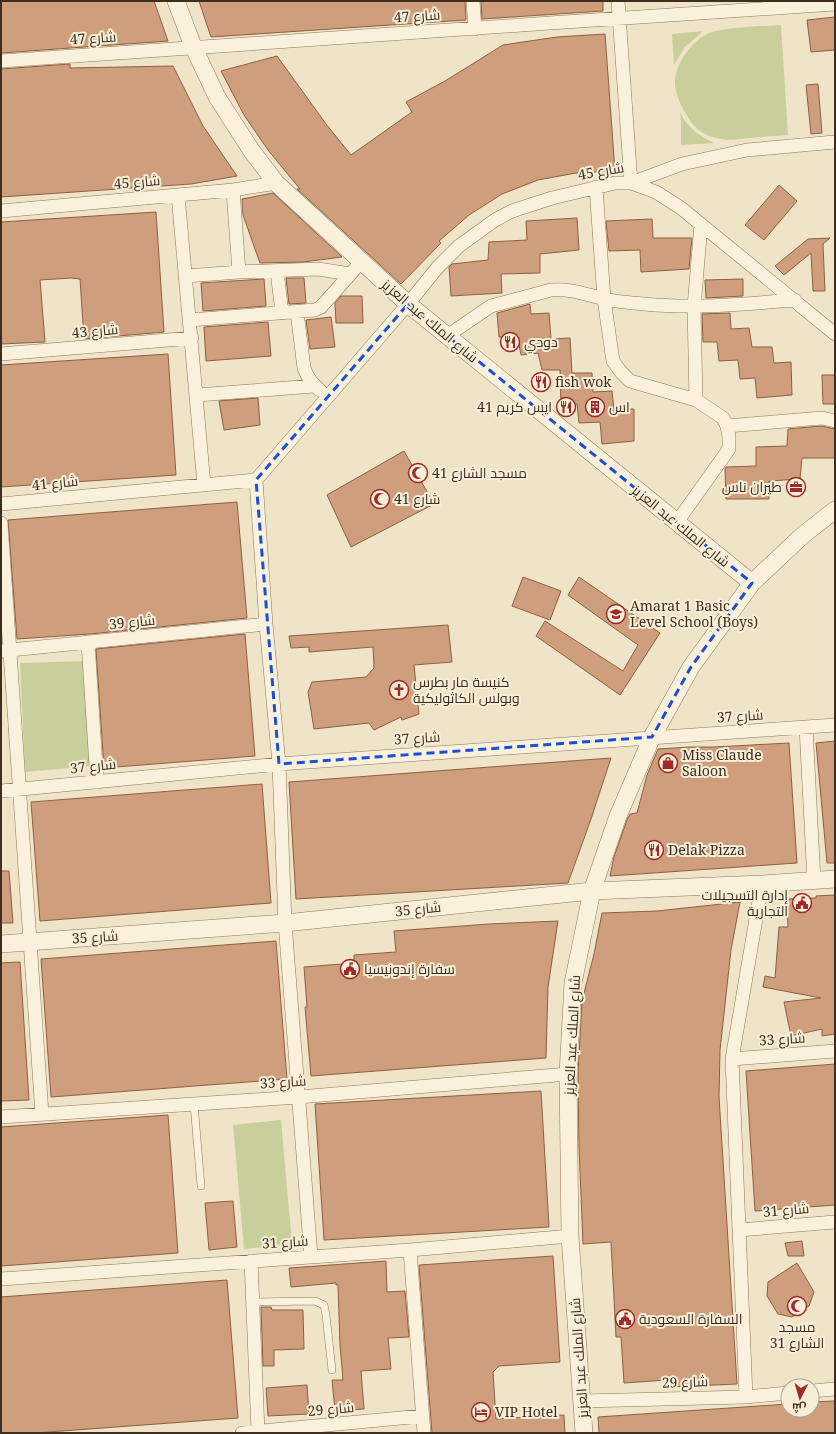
<svg xmlns="http://www.w3.org/2000/svg" width="836" height="1434" font-family="'Noto Serif',Cairo,serif">
<style>
.green{fill:#c9cf9b}
.building{fill:#cf9f7d;stroke:#8d5f41}
.lines{fill:none;stroke-linecap:round;stroke-linejoin:round}
.service-casing{stroke:#8d765c;stroke-width:8}
.minor-casing{stroke:#8d765c;stroke-width:14}
.tertiary-casing{stroke:#8d765c;stroke-width:18}
.service{stroke:#faf1dc;stroke-width:7}
.minor{stroke:#faf1dc;stroke-width:13}
.tertiary{stroke:#faf1dc;stroke-width:17}
.marked{fill:none;stroke:#1d4ed8;stroke-width:3;stroke-dasharray:8 5;stroke-linejoin:round}
.labels{text-anchor:middle;stroke-width:4;stroke-linejoin:round;paint-order:stroke}
.street-label{font-size:14px;fill:#3d2e20;stroke:#f7eed8}
.poi-label{font-size:14px;fill:#3d2e20;stroke:#f7eed8;text-anchor:start}
</style>
<rect width="100%" height="100%" fill="#f0e4c8"/>
<!-- green -->
<path class="green" d="M781,25L788,135C779,136 770,136 761,137C745,138 731,142 716,138C702,135 692,126 686,114C681,106 676,95 675,85C674,66 689,45 705,35C719,27 763,26 781,25Z
M703,31L685,47L674,65L672,34Z
M680,112C687,127 699,136 714,143L681,145V121Z
M87,661L93,766L25,772L20,663Z
M281,1120L292,1244L244,1249L233,1125Z"/>
<!-- building -->
<path class="building" d="M1,1H154L168,41L1,53Z
M199,1H465L466,20L211,37Z
M481,1H603V11L482,19Z
M835,17V50L811,52L807,20Z
M605,34L615,171L576,173L538,180L502,194L469,215L439,241L441,243L401,284L297,189H300L268,150L244,115L221,71L277,56L326,124L351,155L412,112L406,102L445,81L503,45L557,37Z
M70,64V68L173,66L203,126L237,176L191,184L1,197V69Z
M818,84L822,133L811,134L806,85Z
M779,185L797,201L764,240L745,225Z
M273,193L342,257L303,262L260,263L243,215L242,199Z
M156,212L164,332L84,339L80,279L71,278L40,280L45,342L1,344V222Z
M577,218L579,250L540,254V273L501,274L502,293L451,296L449,267L452,264L488,260L489,242L527,240L526,221Z
M652,219L653,238H692L689,269L641,272L640,250L609,251L606,221Z
M830,238L823,244L825,291H813L811,253L784,275L775,266L808,239Z
M286,278H304L306,303L289,304Z
M264,279L266,306L203,311L201,283Z
M743,279V296L706,298L705,280Z
M341,296H362L363,323H336L335,303Z
M530,304L531,314L549,313L551,339L570,338L572,373H592L593,392L612,391L614,409H634V441L602,444L600,422L579,423L577,404L561,405L560,370H542L538,353L521,355L517,335L499,337L497,313Z
M730,313L731,329L749,328L752,347H772L774,363L791,362L792,395L757,398L755,378L740,379L738,360L719,361L717,342H703L702,314Z
M331,317L335,347L310,349L306,320Z
M268,322L271,356L206,361L204,327Z
M168,354L176,475L1,487V365Z
M822,375H835V404H823Z
M258,398L260,425L224,430L219,401Z
M821,426L835,429V458H802L800,479L769,481V499H726L725,469L726,467L756,466V447L787,446L788,429Z
M404,451L434,504L351,547L327,495Z
M237,502L247,618L90,634L17,639L8,520Z
M523,577L561,591L550,620L512,606Z
M579,577L660,633L620,695L536,636L545,621L623,671L638,645L568,595Z
M448,625L452,662L414,665L419,714L402,720L401,717L374,730L369,723L314,729L308,692L312,682L366,677L374,668L373,647L309,652V647L291,648L289,636Z
M245,634L255,756L104,768L96,649Z
M835,741V863H827L816,743Z
M789,743L797,863L610,876L614,857L627,820L630,814L637,813L647,775L658,749L690,747H714Z
M611,758L591,819L568,883L296,899L289,782Z
M262,784L271,903L40,921L31,802Z
M1,871H9L13,923H1Z
M835,895V1034L822,1036V1029L791,1036L784,1002L821,998L763,987L765,976L775,978L779,927H788L787,899L816,898V896Z
M740,902L731,950L720,1050L719,1097L737,1384L667,1387L666,1380L624,1383L621,1337H616L611,1242L583,1244L579,1147L578,1074L582,1001L594,954L602,913L657,911Z
M558,921L548,987L546,1058L311,1076L305,1007H307L304,967L354,963V955L396,952L394,931L489,924Z
M276,941L287,1079L51,1097L41,959Z
M20,962L29,1100L1,1101V963Z
M835,1064V1205L755,1211L746,1071Z
M541,1091L549,1227L324,1240L315,1104Z
M168,1115L178,1253L1,1266V1127Z
M233,1201L237,1247L209,1250L205,1203Z
M802,1241L804,1256H788L785,1243Z
M553,1256L560,1362L499,1366L493,1372L496,1419L564,1415L565,1433H432L419,1265Z
M386,1261L387,1292L405,1291L409,1337L388,1338L391,1369L361,1371L364,1409L335,1411L332,1380H343L340,1345L338,1285H336V1283L291,1287L289,1268Z
M797,1263L814,1292L809,1306L792,1317L778,1314L767,1296L768,1282Z
M227,1280L238,1418L35,1433H1V1297Z
M261,1307H271L272,1310H303L304,1349L274,1350V1366H263Z
M307,1385L309,1414L268,1416L266,1388Z
M835,1401V1433H599L598,1417L788,1404V1410H812V1402Z"/>
<g class="lines">
<defs>
<path id="service" d="M194,1104L201,1186
M253,1302L315,1301L324,1305L326,1315L332,1370"/>
<path id="minor" d="M473,1L475,29
M618,1L631,183L656,192L681,208L835,334
M1,61C279,40 557,23 835,4
M596,187L604,299L613,361L621,372L630,381L696,400L723,418L727,426L729,437V449L677,522
M233,190L239,272
M178,195L204,485
M1,211L233,190L276,183
M277,271L282,313
M186,276L239,272L318,269L350,274
M297,312L304,368C307,377 312,384 320,390
M190,320L315,310L321,307L361,262
M447,336L491,306L551,290C570,288 587,295 605,299C618,302 631,303 644,304C695,309 745,304 795,300
M1,354L192,338
M197,395L314,386
M696,400L694,307L701,224
M727,426L822,418L835,421
M1,504L256,480
M1,523L42,1114
M88,642L97,782
M1,651L266,624
M806,727L814,881
M1,791L279,764L835,725
M732,1059L835,1051
M1,1117L299,1097L568,1074
M739,1230L835,1222
M410,1250L424,1433
M311,1257L285,923L279,764L266,624L256,480L408,304L438,267L459,246L495,220L512,211L552,198L615,183H631L682,164L710,158L747,150L835,142
M251,1261L258,1432
M1,1279L410,1250L570,1236
M812,1391L835,1389
M746,1397L732,1059L762,884
M582,1401L746,1397L788,1393
M242,1433L422,1416"/>
<path id="tertiary" d="M176,1L193,46L217,97L251,150L276,183L408,304L752,583
M1,944L285,923L592,891L762,884L835,879
M584,1433L570,1236L568,1074L573,983L592,891L618,816L652,737L691,667L752,583L803,535L835,510"/>
</defs>
<!-- service casing -->
<use href="#service" class="service-casing"/>
<!-- minor casing -->
<use href="#minor" class="minor-casing"/>
<!-- tertiary casing -->
<use href="#tertiary" class="tertiary-casing"/>
<!-- service -->
<use href="#service" class="service"/>
<!-- minor -->
<use href="#minor" class="minor"/>
<!-- tertiary -->
<use href="#tertiary" class="tertiary"/>
</g>
<!-- marked area -->
<path class="marked" d="M408,304L752,583L691,667L652,737L279,764L256,480Z"/>
<!-- icons -->
<defs>
<symbol id="restaurant-ring" viewBox="-11 -11 22 22"><circle r="9.5" fill="#f7eed8" stroke="#9e2a2b" stroke-width="1.5"/><path d="M-5-6h1v4h1v-4h1v4h1v-4h1v5L-1.5 .5V6h-2V.5L-5-1ZM5-6V6H3V1.5H1.5Q1.5-4 5-6Z" fill="#9e2a2b"/></symbol>
<symbol id="building-ring" viewBox="-11 -11 22 22"><circle r="9.5" fill="#f7eed8" stroke="#9e2a2b" stroke-width="1.5"/><path d="M-4-6H4V6H1V3H-1V6H-4ZM-2.5-4.3h1.7v1.8h-1.7ZM.8-4.3h1.7v1.8H.8ZM-2.5-1h1.7V.8h-1.7ZM.8-1h1.7V.8H.8Z" fill="#9e2a2b"/></symbol>
<symbol id="mosque-ring" viewBox="-11 -11 22 22"><circle r="9.5" fill="#f7eed8" stroke="#9e2a2b" stroke-width="1.5"/><path d="M3.5-4.9A6 6 0 1 0 3.5 4.9A5 5 0 1 1 3.5-4.9Z" fill="#9e2a2b"/></symbol>
<symbol id="office-ring" viewBox="-11 -11 22 22"><circle r="9.5" fill="#f7eed8" stroke="#9e2a2b" stroke-width="1.5"/><path d="M-6-3h4V-5.5h4V-3h4V5H-6ZM-1-4.5V-3h2v-1.5ZM-6 0V1H6V0Z" fill="#9e2a2b"/></symbol>
<symbol id="school-ring" viewBox="-11 -11 22 22"><circle r="9.5" fill="#f7eed8" stroke="#9e2a2b" stroke-width="1.5"/><path d="M0-5L7-2L0 1L-7-2ZM-4 1L0 2.5L4 1V4Q0 6-4 4Z" fill="#9e2a2b"/></symbol>
<symbol id="church-ring" viewBox="-11 -11 22 22"><circle r="9.5" fill="#f7eed8" stroke="#9e2a2b" stroke-width="1.5"/><path d="M-1.2-6h2.4v3.5h3.3v2.4h-3.3V6h-2.4V-.1h-3.3v-2.4h3.3Z" fill="#9e2a2b"/></symbol>
<symbol id="shop-ring" viewBox="-11 -11 22 22"><circle r="9.5" fill="#f7eed8" stroke="#9e2a2b" stroke-width="1.5"/><path d="M-5-2.5h2.3a2.7 3.5 0 0 1 5.4 0H5L5.5 6h-11ZM-1.5-2.5h3a1.5 2.3 0 0 0-3 0Z" fill="#9e2a2b"/></symbol>
<symbol id="civic-ring" viewBox="-11 -11 22 22"><circle r="9.5" fill="#f7eed8" stroke="#9e2a2b" stroke-width="1.5"/><path d="M-.6-6.5H3V-4.5H.6V-3L4-1V1h2V6H-6V1h2V-1L-.6-3ZM-1.2 2.5V6h2.4V2.5Z" fill="#9e2a2b"/></symbol>
<symbol id="hotel-ring" viewBox="-11 -11 22 22"><circle r="9.5" fill="#f7eed8" stroke="#9e2a2b" stroke-width="1.5"/><path d="M-6-4.5h1.5V1H6V5H4.5V3h-9V5H-6ZM-4 0a1.8 1.8 0 1 1 3.6 0ZM.5 0V-2.5h3Q6-2.5 6 0Z" fill="#9e2a2b"/></symbol>
</defs>
<g fill-rule="evenodd">
<use href="#restaurant-ring" x="499" y="331" width="22" height="22"/>
<use href="#restaurant-ring" x="530" y="371" width="22" height="22"/>
<use href="#restaurant-ring" x="555" y="396" width="22" height="22"/>
<use href="#building-ring" x="584" y="396" width="22" height="22"/>
<use href="#mosque-ring" x="407" y="462" width="22" height="22"/>
<use href="#office-ring" x="785" y="476" width="22" height="22"/>
<use href="#mosque-ring" x="369" y="488" width="22" height="22"/>
<use href="#school-ring" x="605" y="603" width="22" height="22"/>
<use href="#church-ring" x="388" y="679" width="22" height="22"/>
<use href="#shop-ring" x="657" y="752" width="22" height="22"/>
<use href="#restaurant-ring" x="643" y="839" width="22" height="22"/>
<use href="#civic-ring" x="791" y="892" width="22" height="22"/>
<use href="#civic-ring" x="339" y="958" width="22" height="22"/>
<use href="#mosque-ring" x="786" y="1295" width="22" height="22"/>
<use href="#civic-ring" x="614" y="1308" width="22" height="22"/>
<use href="#hotel-ring" x="470" y="1401" width="22" height="22"/>
</g>
<g class="labels">
<!-- street labels -->
<g class="street-label">
<text transform="translate(417 16) rotate(-4)" y="5">شارع 47</text>
<text transform="translate(93 38) rotate(-4)" y="5">شارع 47</text>
<text transform="translate(601 171) rotate(-10)" y="5">شارع 45</text>
<text transform="translate(137 182) rotate(-5)" y="5">شارع 45</text>
<text transform="translate(430 321) rotate(40)" y="5">شارع الملك عبد العزيز</text>
<text transform="translate(95 331) rotate(-5)" y="5">شارع 43</text>
<text transform="translate(55 483) rotate(-6)" y="5">شارع 41</text>
<text transform="translate(681 526) rotate(39)" y="5">شارع الملك عبد العزيز</text>
<text transform="translate(132 622) rotate(-6)" y="5">شارع 39</text>
<text transform="translate(740 716) rotate(-4)" y="5">شارع 37</text>
<text transform="translate(417 738) rotate(-4)" y="5">شارع 37</text>
<text transform="translate(93 766) rotate(-6)" y="5">شارع 37</text>
<text transform="translate(418 909) rotate(-6)" y="5">شارع 35</text>
<text transform="translate(95 937) rotate(-4)" y="5">شارع 35</text>
<text transform="translate(572 1035) rotate(-87)" y="5">شارع الملك عبد العزيز</text>
<text transform="translate(782 1039) rotate(-4)" y="5">شارع 33</text>
<text transform="translate(283 1082) rotate(-4)" y="5">شارع 33</text>
<text transform="translate(786 1210) rotate(-5)" y="5">شارع 31</text>
<text transform="translate(285 1242) rotate(-4)" y="5">شارع 31</text>
<text transform="translate(579 1358) rotate(-94)" y="5">شارع الملك عبد العزيز</text>
<text transform="translate(685 1382) rotate(-2)" y="5">شارع 29</text>
<text transform="translate(331 1409) rotate(-5)" y="5">شارع 29</text>
</g>
<!-- poi labels -->
<g class="poi-label">
<text x="524" y="347">دودي</text>
<text x="555" y="387">fish wok</text>
<text x="552" y="412" text-anchor="end">41 ايس كريم</text>
<text x="609" y="412">اس</text>
<text x="432" y="478">مسجد الشارع 41</text>
<text x="782" y="492" text-anchor="end">طيران ناس</text>
<text x="394" y="504">شارع 41</text>
<text x="630" y="611">Amarat 1 Basic<tspan x="630" dy="16">Level School (Boys)</tspan></text>
<text x="413" y="687">كنيسة مار بطرس<tspan x="413" dy="16">وبولس الكاثوليكية</tspan></text>
<text x="682" y="760">Miss Claude<tspan x="682" dy="16">Saloon</tspan></text>
<text x="668" y="855">Delak Pizza</text>
<text x="788" y="900" text-anchor="end">إدارة التسجيلات<tspan x="788" dy="16">التجارية</tspan></text>
<text x="364" y="974">سفارة إندونيسيا</text>
<text x="639" y="1324">السفارة السعودية</text>
<text x="797" y="1332" text-anchor="middle">مسجد<tspan x="797" dy="16">الشارع 31</tspan></text>
<text x="495" y="1417">VIP Hotel</text>
</g>
</g>
<!-- border -->
<rect width="836" height="1434" fill="none" stroke="#3d2e20" stroke-width="4"/>
<!-- north arrow -->
<g transform="translate(800 1398) rotate(185)"><circle r="19" fill="#f7eed8" stroke="#ada18e"/>
<path d="M0-3L7 15L0 10L-7 15Z" fill="#9e2a2b"/>
<text y="-6" font-size="11" font-weight="bold" text-anchor="middle" fill="#3d2e20">ش</text>
</g>
</svg>
